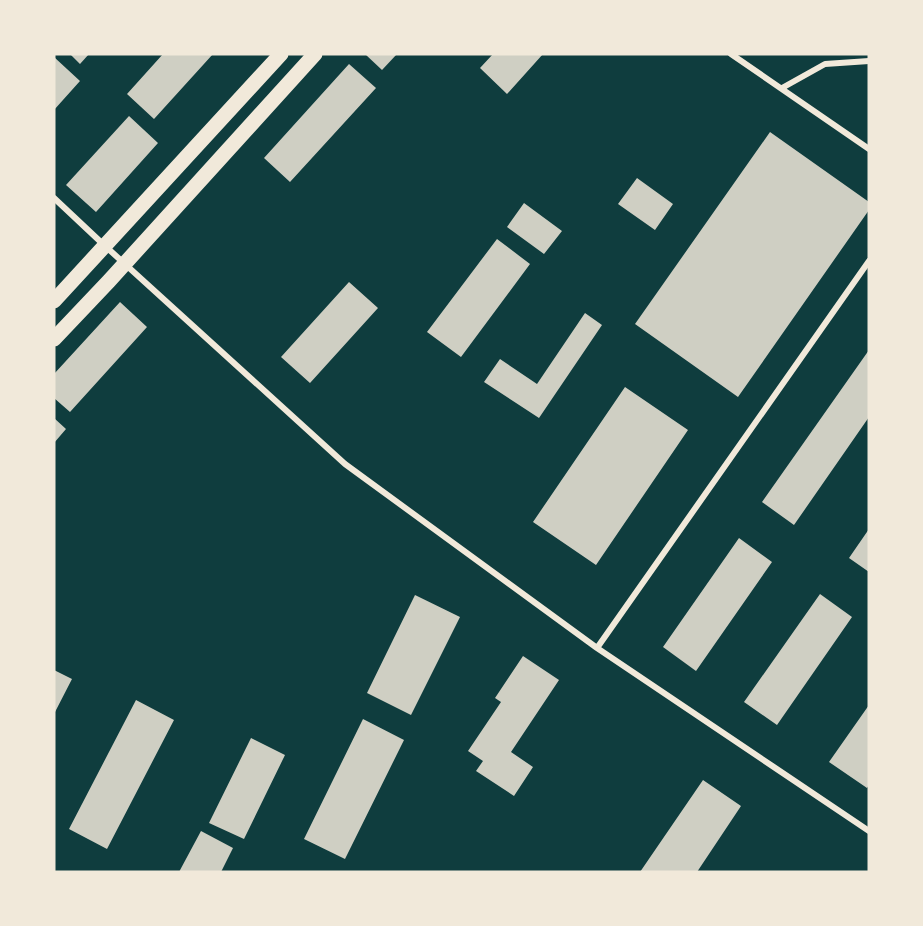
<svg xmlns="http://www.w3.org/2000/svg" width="923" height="926" font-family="'Roboto Condensed',sans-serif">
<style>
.building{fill:#cfcfc3}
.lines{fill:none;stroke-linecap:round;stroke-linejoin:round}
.minor{stroke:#f1e9da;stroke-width:6}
.primary{stroke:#f1e9da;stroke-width:15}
</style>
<rect width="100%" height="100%" fill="#0f3d3e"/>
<!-- building -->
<path class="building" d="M70,54H89L80,64Z
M163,54H213L154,119L127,94Z
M365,54H397L382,70Z
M493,54H543L507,94L480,68Z
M54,57L80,81L54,110Z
M349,64L376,88L290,182L264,158Z
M129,116L158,143L96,212L66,185Z
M770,132L869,202V210L738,397L635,324Z
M637,178L673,204L655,230L618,204Z
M524,203L562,231L544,254L507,227Z
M497,239L530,264L461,357L427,332Z
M349,282L378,308L310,383L281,357Z
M120,302L147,327L70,412L54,398V374Z
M585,313L602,325L539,418L484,382L500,359L537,384Z
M869,350V417L794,525L762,502Z
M625,387L688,430L596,565L533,522Z
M54,418L66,429L54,443Z
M869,529V572L849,558Z
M739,538L772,562L696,671L663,647Z
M820,594L852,617L777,725L744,702Z
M415,595L460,617L411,715L367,693Z
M523,656L559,680L511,752L533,767L514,796L476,771L483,761L468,751L501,702L495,698Z
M54,670L72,679L54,714Z
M136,700L174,720L107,849L69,829Z
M869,705V785L867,788L829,762Z
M363,719L404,740L345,859L304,839Z
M251,738L285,755L244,839L209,823Z
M703,780L741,806L697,872H640Z
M201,831L233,848L221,872H179Z"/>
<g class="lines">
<!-- minor -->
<path class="minor" d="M731,54L869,149
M782,88L825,64L869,61
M54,198L104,245L345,464L597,648L869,831
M597,648L869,261"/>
<!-- primary -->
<path class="primary" d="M54,301L281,54
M54,339L109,281L315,54"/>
</g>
<!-- border -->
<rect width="923" height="926" fill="none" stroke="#f1e9da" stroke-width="111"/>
</svg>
